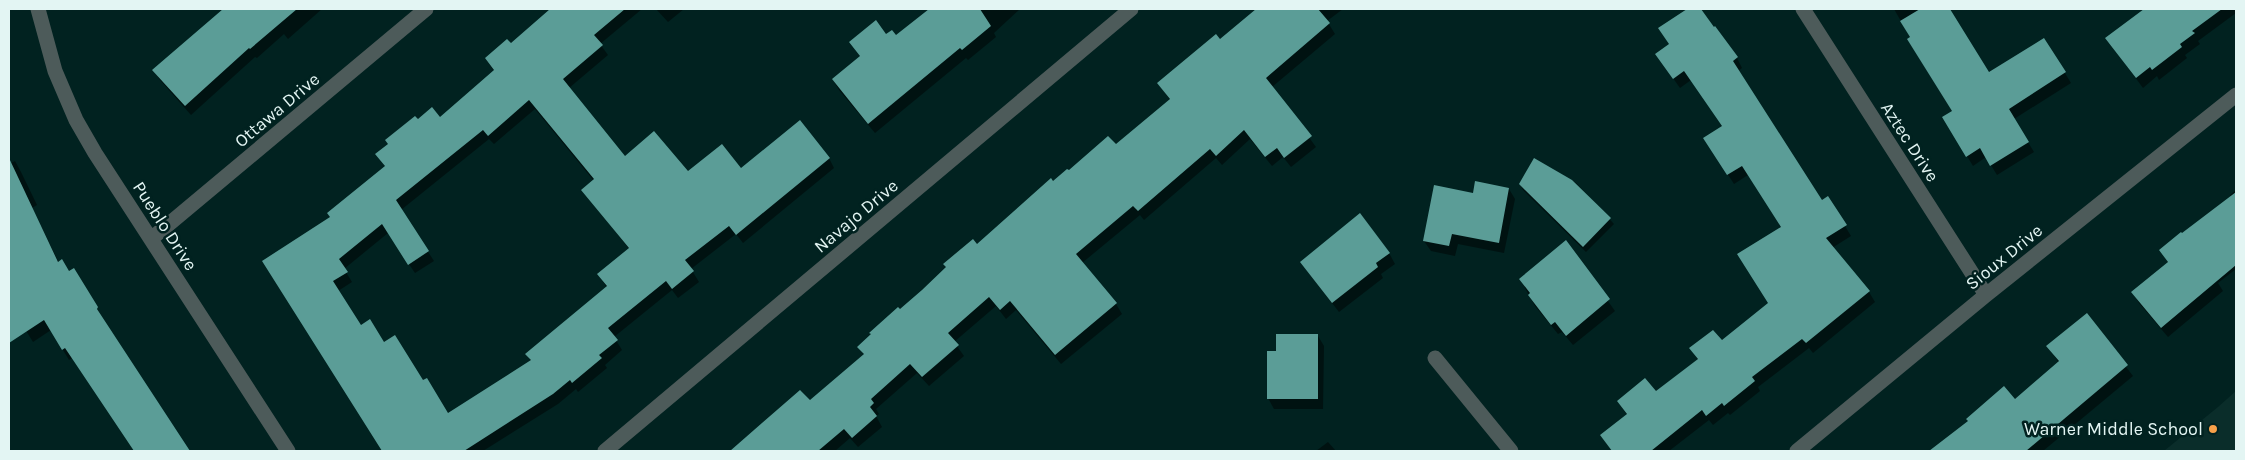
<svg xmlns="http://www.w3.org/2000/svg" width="2245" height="460" font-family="Karla,sans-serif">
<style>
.built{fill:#0a2d2a}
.shadow{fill:#0007;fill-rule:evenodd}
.building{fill:#5b9d97;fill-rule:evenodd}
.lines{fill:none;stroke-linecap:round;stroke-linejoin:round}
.minor{stroke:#4d5b5a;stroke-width:15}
.poi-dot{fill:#f8a14a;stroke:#012220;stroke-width:2}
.labels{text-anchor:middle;stroke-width:5;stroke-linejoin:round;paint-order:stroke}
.street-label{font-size:18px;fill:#e3f5f3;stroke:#012220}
.poi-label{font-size:18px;fill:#e3f5f3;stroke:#012220;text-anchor:end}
</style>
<rect width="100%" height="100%" fill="#012220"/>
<!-- built -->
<path class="built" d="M2236,391V451H2164L2218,407Z"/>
<!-- shadow -->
<path class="shadow" d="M225,9H322L288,39L284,34L257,58L255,57L191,115L160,80L154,71Z
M551,9H642L600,44L608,55L569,88L625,158L687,173L741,170L829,158L834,168L743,243L736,234L691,269L699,282L678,298L672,290L614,337L622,350L605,365L607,368L578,392L576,389L558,404L483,451H383L269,271L331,218L386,168L377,154L417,121L440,118L494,71L486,59L510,45ZM535,109L594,181L583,190L630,250L599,275L607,288L527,354L531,361L447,415L422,382L384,343L361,327L338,291L352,282L344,269L388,233L415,273L434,261L401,210L489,139L494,144Z
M656,9H684L668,22Z
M932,9H1020L994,33L996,37L968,60L966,58L875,133L839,90L833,80L861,57L851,42L886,35L896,37Z
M1258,9H1343L1327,21L1335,34L1272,87L1316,147L1291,167L1283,157L1272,166L1250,139L1222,165L1216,158L1144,220L1140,215L1082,263L1116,304L1122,314L1061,364L1016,310L1006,319L996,306L954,342L964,356L929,386L917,373L876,409L879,414L876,416L882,427L858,447L850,438L835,451H732L783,408L809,402L864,355L859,347L1053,182L1116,146L1170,100L1158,83L1220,41Z
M1689,9H1700L1737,58L1742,68L1738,71L1821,202L1828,198L1851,236L1832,248L1869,292L1875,302L1813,353L1809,348L1758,387L1760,391L1730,415L1728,413L1713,425L1709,420L1669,451H1612L1601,436L1627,415L1618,401L1655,393L1698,360L1691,349L1721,342L1769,303L1782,227L1748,175L1734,184L1711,148L1723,127L1691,80L1680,88L1663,64L1670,45L1660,29Z
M1894,9H1947L1988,73L2044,39L2071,83L2014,119L2034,152L1997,175L1986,157L1973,166L1944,118L1953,112Z
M2145,9H2236V13L2198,41L2200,44L2185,55L2187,58L2159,80L2157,76L2143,88L2107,39Z
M9,158L11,163L15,161L21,172L37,205L32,208L59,263L97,308L102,319L188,451H133L134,450L72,358L69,360L51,330L33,342L9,303V294L12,291L9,284Z
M1534,159L1576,183L1614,224L1586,252L1523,190L1520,184Z
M1509,189L1515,199L1504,253L1458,244L1455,256L1431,251L1424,241Z
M2236,190V269L2218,283L2223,291L2168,337L2139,303L2133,292L2168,263L2161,250L2231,197L2230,195Z
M1566,242L1615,311L1573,345L1562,332L1558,334L1535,306L1520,279Z
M1389,253L1395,264L1381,274L1383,278L1339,312L1308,272Z
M2086,315L2133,376L2043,451H1931L1969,421L2015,401L2059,363L2048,346Z
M1318,336L1324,346L1323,409H1274L1268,398L1277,352Z
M1328,442L1336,451H1316Z"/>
<!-- building -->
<path class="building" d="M223,9H297L250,49L249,48L185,106L152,70Z
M550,9H625L594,35L603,45L563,79L625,156L654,131L688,171L722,144L741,168L800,120L830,158L736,235L729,226L685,260L694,271L672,289L666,281L608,328L618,340L599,355L602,358L572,383L570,380L553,394L464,451H382L262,261L330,217L327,213L385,166L375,154L388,144L385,140L415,116L418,119L432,107L440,117L494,70L485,58L507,39L511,43ZM529,100L594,179L581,190L629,248L597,274L607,286L525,354L531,360L448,413L427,378L423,380L395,335L384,342L370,319L361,325L333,281L348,272L339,259L382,224L408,265L429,251L396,200L483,130L488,136Z
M929,9H980L991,26L962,50L960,48L868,124L832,79L860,56L849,42L876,20L886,34L892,30L896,35Z
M1256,9H1318L1330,23L1266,78L1312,136L1284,158L1277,148L1265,157L1244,130L1216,156L1210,149L1138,211L1133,206L1076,254L1117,303L1055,355L1010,301L1000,310L989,297L948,333L959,345L922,377L910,364L871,399L874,403L870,407L877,416L852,438L844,429L818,451H730L800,390L810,400L864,354L857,347L871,334L869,333L898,307L900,309L922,290L946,267L943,264L973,239L977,244L1051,178L1053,181L1067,169L1069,170L1108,136L1116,144L1170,99L1157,83L1216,34L1220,39Z
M1687,9H1701L1714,27L1715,26L1738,57L1733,61L1822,200L1828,196L1847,225L1826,238L1870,291L1806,343L1802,339L1752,377L1755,381L1724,406L1722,403L1706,416L1702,410L1651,451H1612L1600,435L1627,414L1617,401L1645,378L1656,391L1698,359L1689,348L1713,330L1722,340L1768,303L1737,254L1781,227L1742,166L1727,175L1703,138L1722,126L1684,71L1673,79L1655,54L1669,44L1658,28Z
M1920,9H1950L1989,72L2044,38L2066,72L2009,109L2029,142L1990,166L1980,148L1966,157L1942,117L1952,111L1907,39L1910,37L1900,21Z
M2144,9H2222L2192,31L2195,33L2180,44L2182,47L2152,70L2150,67L2136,78L2105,38Z
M9,158L58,262L62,259L69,271L74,268L98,307L97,309L190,451H134L65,348L62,350L44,320L9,343Z
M1534,158L1572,180L1611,218L1583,247L1519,184Z
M1475,181L1509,188L1499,243L1452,234L1449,246L1423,241L1434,185L1473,193Z
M2236,192V265L2161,328L2131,292L2168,262L2159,250L2181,232L2182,233Z
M1360,213L1390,253L1376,263L1378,267L1332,303L1300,262Z
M1566,240L1610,299L1566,336L1555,322L1551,325L1528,295L1530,293L1519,279Z
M2087,313L2128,365L2026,451H1929L1968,421L1966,419L2004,386L2015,399L2059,361L2046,346Z
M1276,334H1318V399H1267V351H1276Z"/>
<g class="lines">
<!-- minor -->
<path class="minor" d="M38,9L55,71L76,120L95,153L288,451
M1803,9L1986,295
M151,239L426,9
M1435,358L1511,451
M605,451L1131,9
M1797,451L1986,295L2236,95"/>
</g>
<!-- markers -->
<circle class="poi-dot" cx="2213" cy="429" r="5"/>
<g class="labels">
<!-- street labels -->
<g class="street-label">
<text transform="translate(277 110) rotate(-40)" y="6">Ottawa Drive</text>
<text transform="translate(1910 142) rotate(57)" y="6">Aztec Drive</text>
<text transform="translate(856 216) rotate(-40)" y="6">Navajo Drive</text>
<text transform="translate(165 226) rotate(57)" y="6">Pueblo Drive</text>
<text transform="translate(2004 257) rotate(-39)" y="6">Sioux Drive</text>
</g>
<!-- poi labels -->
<g class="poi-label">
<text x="2203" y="435">Warner Middle School</text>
</g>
</g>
<!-- border -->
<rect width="2245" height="460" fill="none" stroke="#e3f5f3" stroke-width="20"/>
</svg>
